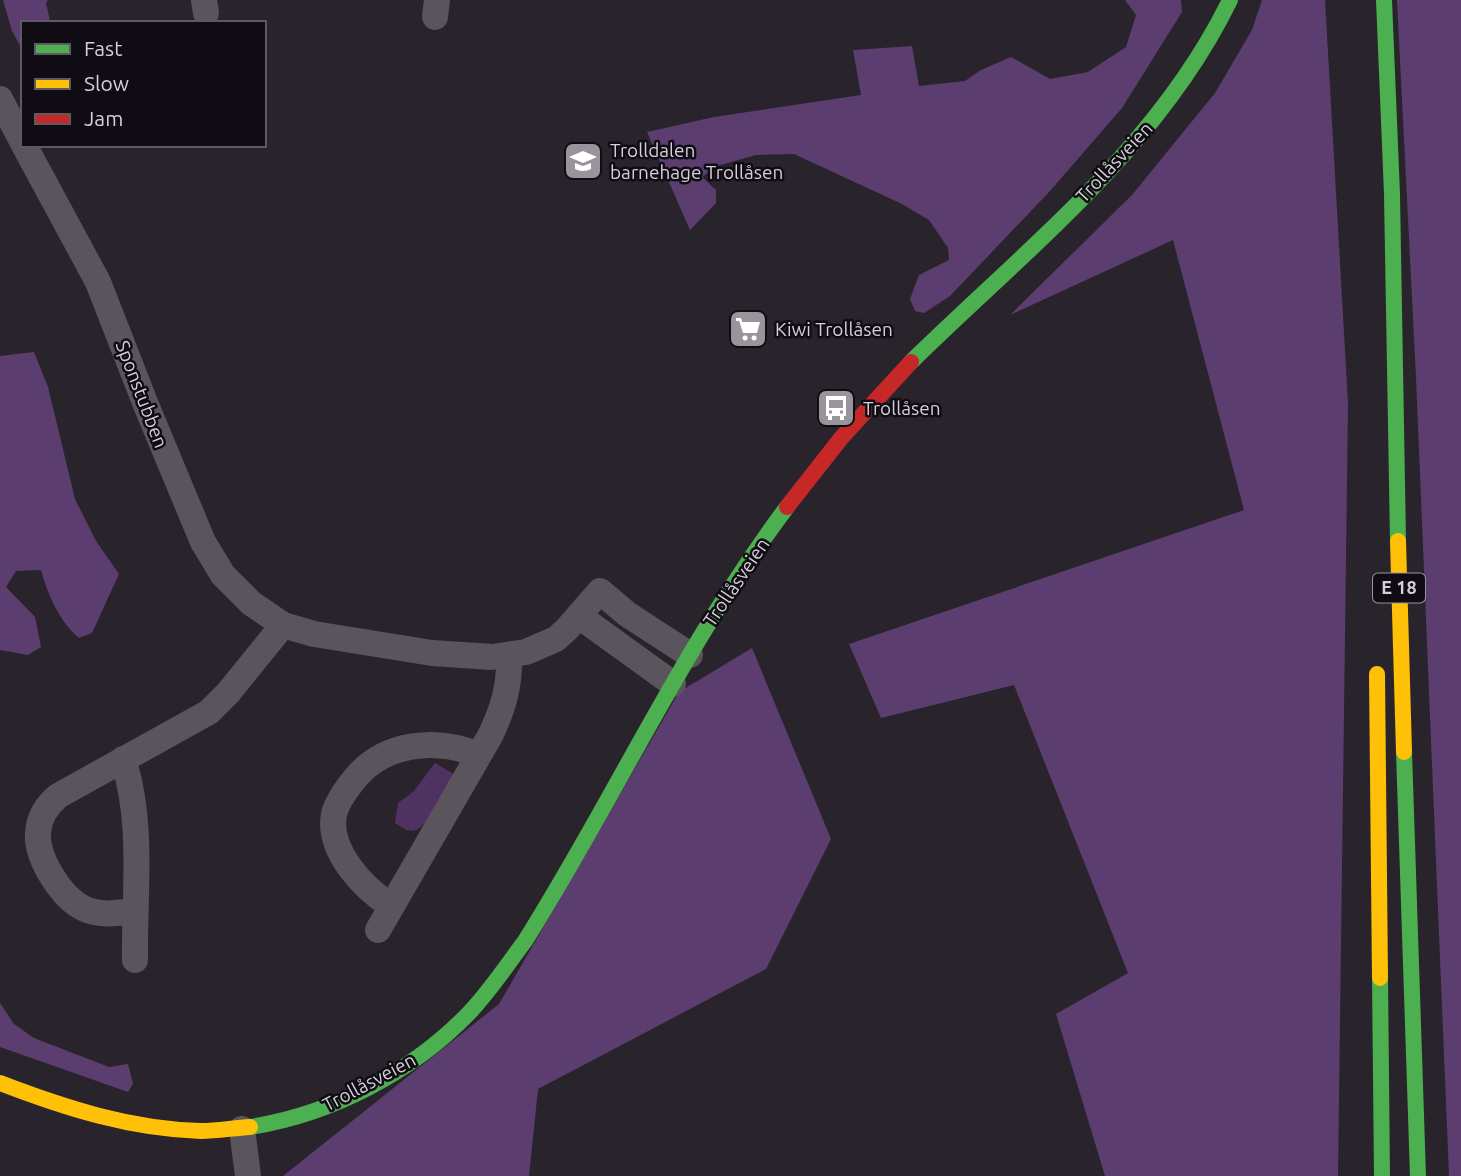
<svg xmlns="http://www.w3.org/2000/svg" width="1461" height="1176" font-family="Ubuntu,sans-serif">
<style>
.green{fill:#503262}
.forest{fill:#5c3d6f}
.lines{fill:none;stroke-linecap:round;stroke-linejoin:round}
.street{stroke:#5a545d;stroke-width:26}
.fast{stroke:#4caf50;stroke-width:16}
.slow{stroke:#ffc107;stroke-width:16}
.jam{stroke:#c62828;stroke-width:16}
.labels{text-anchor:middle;stroke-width:5;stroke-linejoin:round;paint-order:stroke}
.shield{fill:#100c13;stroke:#9a949e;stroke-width:2}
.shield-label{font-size:18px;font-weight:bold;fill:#d5cfd9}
.poi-label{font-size:19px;fill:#d5cfd9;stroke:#100c13;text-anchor:start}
.street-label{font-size:19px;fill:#d5cfd9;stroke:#100c13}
</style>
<rect width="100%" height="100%" fill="#29242c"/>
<!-- green -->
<path class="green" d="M435,763L455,775C447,788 429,825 416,830C408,833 402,827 395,823L398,803L413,792Z"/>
<!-- forest -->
<path class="forest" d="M3,0H48L46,3L50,21L46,23H23V51L12,31Z
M1125,0H1181L1182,12L1122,108L1050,191L950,296L924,313L915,311L910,299L919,275L949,260L948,248L929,220L902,204L794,154L756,155L717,166L702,177L716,190V203L690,230L647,132L714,117L861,95L853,50L912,46L919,86L965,81L981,70L1011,57L1050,79L1088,72L1126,47L1136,15Z
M1262,0H1325L1348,403L1338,1176H1105L1056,1014L1128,973L1014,685L881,718L849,644L1244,510L1173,240L1010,315L1132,195L1215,93L1252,30Z
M1397,0H1461V1176H1449L1416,377Z
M34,352L48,387L75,499L96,541L119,574L92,633L79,638C59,621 48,595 41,570L16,571L6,587L35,617L41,647L28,655L0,650V356Z
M752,648L831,839L766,969L538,1089L529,1176H283L499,1004L679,692Z
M0,1003L14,1024L34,1038L109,1067L128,1064L133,1084L128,1092L0,1047Z"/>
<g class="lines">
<!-- street -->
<path class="street" d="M204,0L206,13
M435,17L437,0
M0,99L23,143
M24,145L98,282L146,405L203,542L223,575L251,603L283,625L314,634L432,653L492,657L526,652L556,639L567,629L600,591L627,614L690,655
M579,616L673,684
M123,759C144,823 134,894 135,960
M390,905C363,888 327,850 334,814C337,802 345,791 353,781C383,742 436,737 479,755
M134,911C118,913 101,916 85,909C62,899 36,858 38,833C39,817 46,806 58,796L209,712L228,693L283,625
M378,930L490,736C503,709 510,686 509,656
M242,1129L248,1176"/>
<!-- fast -->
<path class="fast" d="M1384,0L1392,194L1398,541
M911,362C1026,249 1158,148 1230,0
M1404,752L1418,1176
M1380,978L1382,1176
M250,1127C332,1114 411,1073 469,1013C490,991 507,965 525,941C615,798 685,643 787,507"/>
<!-- slow -->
<path class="slow" d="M1398,541L1404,752
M1377,674L1380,978
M0,1083C65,1108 130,1129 201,1131C217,1131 233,1128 250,1127"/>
<!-- jam -->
<path class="jam" d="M787,507L842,437L911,362"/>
</g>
<!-- icons -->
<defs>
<symbol id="school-square" viewBox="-11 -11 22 22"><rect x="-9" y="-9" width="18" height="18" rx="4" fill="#99939c" stroke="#100c13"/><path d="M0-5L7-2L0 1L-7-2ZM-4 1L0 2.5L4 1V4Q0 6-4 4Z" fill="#fff"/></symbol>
<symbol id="supermarket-square" viewBox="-11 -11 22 22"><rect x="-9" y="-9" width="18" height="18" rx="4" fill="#99939c" stroke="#100c13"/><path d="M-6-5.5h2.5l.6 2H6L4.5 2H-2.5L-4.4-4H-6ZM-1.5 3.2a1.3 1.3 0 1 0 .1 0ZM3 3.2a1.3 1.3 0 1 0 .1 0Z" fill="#fff"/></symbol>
<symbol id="bus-square" viewBox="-11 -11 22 22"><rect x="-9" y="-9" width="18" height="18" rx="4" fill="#99939c" stroke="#100c13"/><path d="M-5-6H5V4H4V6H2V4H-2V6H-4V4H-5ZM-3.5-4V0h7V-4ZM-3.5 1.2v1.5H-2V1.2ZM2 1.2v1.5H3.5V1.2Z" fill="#fff"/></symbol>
</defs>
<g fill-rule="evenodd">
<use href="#school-square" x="561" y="139" width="44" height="44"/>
<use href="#supermarket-square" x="726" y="307" width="44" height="44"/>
<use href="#bus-square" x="814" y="386" width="44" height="44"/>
</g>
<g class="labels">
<!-- shield labels -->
<rect class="shield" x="1373" y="573.5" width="52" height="29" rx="5"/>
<g class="shield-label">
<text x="1399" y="594">E 18</text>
</g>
<!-- poi labels -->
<g class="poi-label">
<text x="610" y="157">Trolldalen<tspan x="610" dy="22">barnehage Trollåsen</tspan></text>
<text x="775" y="336">Kiwi Trollåsen</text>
<text x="863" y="415">Trollåsen</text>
</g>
<!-- street labels -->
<g class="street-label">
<text transform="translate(1114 162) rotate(-47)" y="7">Trollåsveien</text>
<text transform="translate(142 394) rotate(69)" y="7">Sponstubben</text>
<text transform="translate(736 582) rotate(-56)" y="7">Trollåsveien</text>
<text transform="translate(369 1082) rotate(-28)" y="7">Trollåsveien</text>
</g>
</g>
<!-- legend -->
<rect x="21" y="21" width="245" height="126" fill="#100c13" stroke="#5f5a62" stroke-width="2"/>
<rect x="35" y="44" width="35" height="10" fill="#4caf50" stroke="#5f5a62" stroke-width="2"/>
<text x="84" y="56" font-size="21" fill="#d5cfd9">Fast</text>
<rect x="35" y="79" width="35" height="10" fill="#ffc107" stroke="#5f5a62" stroke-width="2"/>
<text x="84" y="91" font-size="21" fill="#d5cfd9">Slow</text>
<rect x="35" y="114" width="35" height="10" fill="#c62828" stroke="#5f5a62" stroke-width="2"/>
<text x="84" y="126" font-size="21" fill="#d5cfd9">Jam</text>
</svg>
